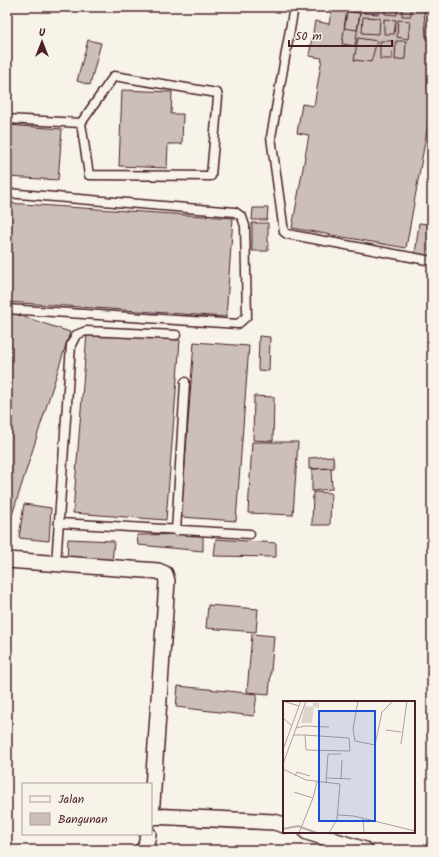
<svg xmlns="http://www.w3.org/2000/svg" width="439" height="857" font-family="Kalam,sans-serif">
<style>
.building{fill:#ccbfb9;stroke:#4a1f2b}
.lines{fill:none;stroke-linecap:round;stroke-linejoin:round}
.service-casing{stroke:#4a1f2b;stroke-width:11}
.minor-casing{stroke:#4a1f2b;stroke-width:18}
.service{stroke:#f7f3e8;stroke-width:8}
.minor{stroke:#f7f3e8;stroke-width:15}
.inset-river{fill:none;stroke:#bcaaa7;stroke-width:2}
.inset-road{fill:none;stroke:#b29e9c;stroke-width:1}
.view{fill:#1d4ed8;fill-opacity:0.15;stroke:#1d4ed8;stroke-width:2}
.inset-edge{fill:none;stroke:#4a1f2b;stroke-width:2}
</style>
<rect width="100%" height="100%" fill="#f7f3e8"/>
<filter id="ink" filterUnits="userSpaceOnUse"><feTurbulence type="fractalNoise" baseFrequency=".025" numOctaves="2"/><feDisplacementMap in="SourceGraphic" scale="8" xChannelSelector="R" yChannelSelector="G"/><feConvolveMatrix kernelMatrix="1 2 1 2 8 2 1 2 1" color-interpolation-filters="sRGB"/></filter>
<g filter="url(#ink)">
<!-- building -->
<path class="building" d="M332,7H432V102L406,248L292,228L309,135L297,133L302,104L314,106L322,58L309,56L315,21L329,24Z
M365,7H379V14L364,13Z
M385,7H397V15L385,14Z
M402,7H411V16H402Z
M347,11L360,13L355,46L342,44Z
M347,11L360,13L357,30L344,28Z
M424,11L432,12V36L426,37Z
M363,17L380,18L379,34L362,33Z
M384,19L396,20L394,34H384Z
M398,20L410,21L408,39L397,37Z
M358,38L377,41L371,62L354,60Z
M88,40L101,43L90,85L77,81Z
M380,41H393L392,59H380Z
M396,41H406L405,59L395,60Z
M122,90L172,92L171,114H183L182,144H168L167,168L119,166Z
M7,125L62,129L58,180L7,177Z
M7,203L233,218L226,317L7,302Z
M253,208H268L267,220H252Z
M430,217H432V258L415,255L419,223L429,224Z
M252,223H268V251H252Z
M432,278V304H428Z
M9,312L70,332L7,531V319Z
M87,333L180,340L166,520L73,513Z
M259,336L270,337L269,371L258,370Z
M194,342L249,346L236,521L181,517Z
M254,396L274,397L273,441L253,440Z
M252,442H298L293,515L248,513Z
M333,456L334,468L309,469V458Z
M331,468L332,489L312,491V469Z
M313,492L331,493L330,525H312Z
M24,504L51,508L49,541L19,538Z
M203,534V551L138,545L137,535Z
M68,539L114,541L112,563L67,561Z
M216,539L276,543V557L214,556Z
M208,605L258,609L256,632L206,628Z
M252,634L274,636L269,694L247,692Z
M178,686L257,694L254,716L176,707Z"/>
<g class="lines">
<defs>
<path id="service" d="M294,7L271,137L284,232L287,234L432,261
M114,76L217,93L218,97L211,176L89,175L81,123Z
M7,119L81,123
M7,193L235,212L242,217L245,226L247,316L238,324L7,309
M60,523L250,534
M176,531L185,382
M56,564L71,345L76,335L86,331L176,335"/>
<path id="minor" d="M7,560L158,571L165,574L167,581L151,818
M151,816L274,822L284,825
M307,832L365,850
M143,850L146,846L148,834"/>
</defs>
<!-- service casing -->
<use href="#service" class="service-casing"/>
<!-- minor casing -->
<use href="#minor" class="minor-casing"/>
<!-- service -->
<use href="#service" class="service"/>
<!-- minor -->
<use href="#minor" class="minor"/>
</g>
</g>
<!-- overview -->
<g transform="translate(283 701)">
<rect width="132" height="132" fill="#f7f3e8"/>
<path d="M30,1L36,2V7L31,6L29,22H18L22,5L30,6Z" fill="#ded4cc"/>
<path class="inset-river" d="M0,128L15,125L34,132"/>
<path class="inset-road" d="M0,0L16,5L18,0M75,0L70,28L72,40L92,44L99,11L110,0M0,17L9,25M13,27L22,25L46,26M103,29L118,31M10,34H22L66,37L67,50L23,49L22,34M118,43L124,0M1,46L16,5M0,63L23,0M0,68L23,79L57,83L54,118L46,132M12,75L14,71L27,75M43,77L68,78M58,78L59,59M43,82L45,53H58M11,91L30,97L34,81M55,114L71,115L132,130M80,118L81,132M16,132L30,97"/>
<path class="view" d="M36,10H92V120H36Z"/>
<rect width="132" height="132" class="inset-edge"/>
</g>
<!-- margin -->
<rect width="439" height="857" fill="none" stroke="#f7f3e8" stroke-width="24"/>
<rect x="12" y="12" width="415" height="833" fill="none" stroke="#4a1f2b" stroke-width="1.5" filter="url(#ink)"/>
<!-- legend -->
<rect x="22" y="783" width="130" height="52" fill="#f7f3e8" stroke="#b29e9c"/>
<rect x="30" y="796" width="20" height="6" fill="#f7f3e8" stroke="#b29e9c"/>
<text x="58" y="803" font-size="12" fill="#4a1f2b">Jalan</text>
<rect x="30" y="813" width="20" height="12" fill="#ccbfb9" stroke="#b29e9c"/>
<text x="58" y="823" font-size="12" fill="#4a1f2b">Bangunan</text>
<!-- north arrow -->
<g transform="translate(42 42)" stroke="#f7f3e8" stroke-width="3" paint-order="stroke">
<path d="M0-3L7 15L0 10L-7 15Z" fill="#4a1f2b"/>
<text y="-6" font-size="11" font-weight="bold" text-anchor="middle" fill="#4a1f2b">U</text>
</g>
<!-- scale -->
<path d="M289 40v6h103v-6" fill="none" stroke="#4a1f2b" stroke-width="2"/>
<text x="295" y="40" font-size="12" fill="#4a1f2b" stroke="#f7f3e8" stroke-width="3" paint-order="stroke">50 m</text>
</svg>
